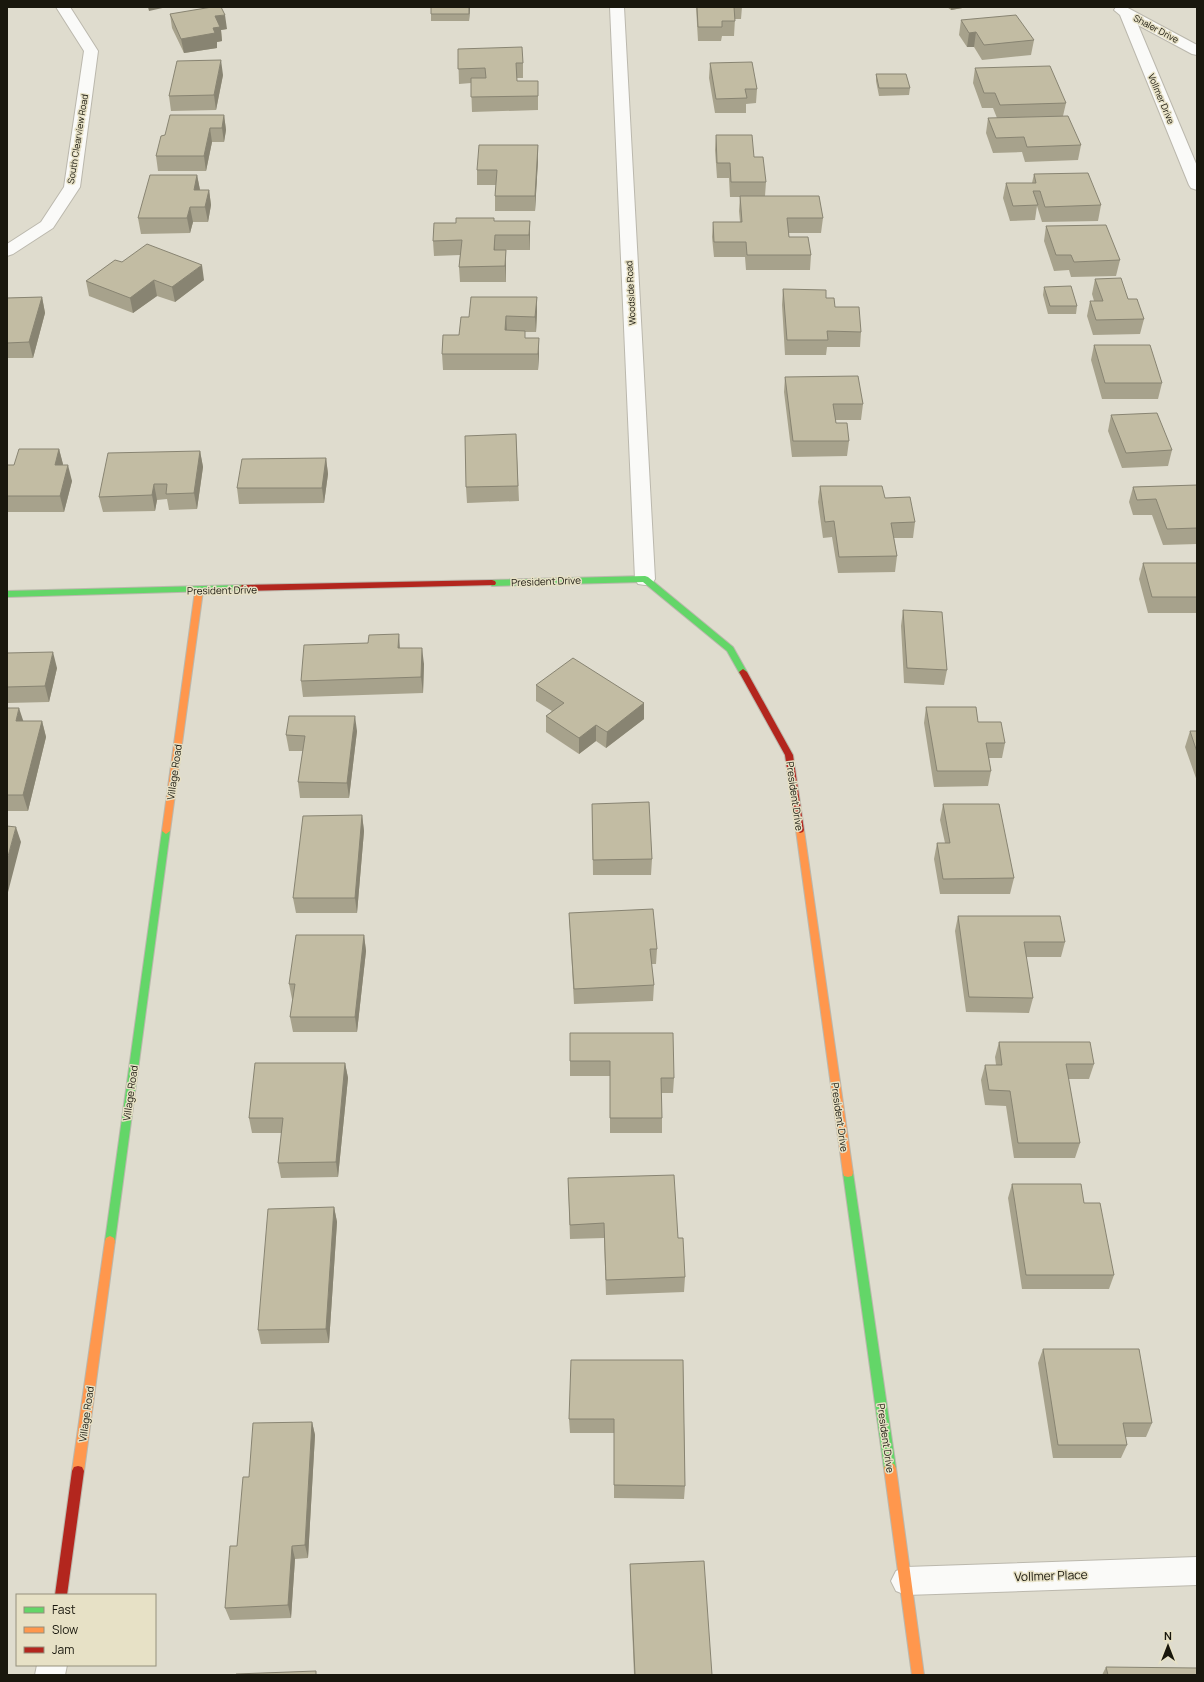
<svg xmlns="http://www.w3.org/2000/svg" width="1204" height="1682" font-family="Manrope,sans-serif">
<style>
.lines{fill:none;stroke-linecap:round;stroke-linejoin:round}
.street-casing{stroke:#bbb8ad;stroke-width:2}
.fast-casing{stroke:#bbb8ad;stroke-width:2}
.slow-casing{stroke:#bbb8ad;stroke-width:2}
.jam-casing{stroke:#bbb8ad;stroke-width:2}
.street{fill:#fafaf8;fill-rule:evenodd}
.fast{fill:#63d668;fill-rule:evenodd}
.slow{fill:#ff974d;fill-rule:evenodd}
.jam{fill:#b3261e;fill-rule:evenodd}
.wall{fill:#a7a28c}
.shaded-wall{fill:#888472}
.building{fill:#c2bca3;stroke:#888472}
.labels{text-anchor:middle;stroke-width:3;stroke-linejoin:round;paint-order:stroke}
.far-street-label{font-size:9px;fill:#19170d;stroke:#e7e1c6}
.street-label{font-size:10px;fill:#19170d;stroke:#e7e1c6}
.near-street-label{font-size:12px;fill:#19170d;stroke:#e7e1c6}
</style>
<rect width="100%" height="100%" fill="#dfdcce"/>
<g class="lines">
<defs>
<path id="street" d="M56,7H70L98,51L80,187L53,228L13,254L7,256V244L41,222L64,187L84,51Z
M610,7H624L655,579L652,584L645,585L638,584L635,579Z
M1116,7H1126L1197,45V55L1192,54L1138,25L1197,166V190L1191,188L1189,185L1120,15L1114,10Z
M1197,1557V1585L906,1595L896,1591L891,1581L896,1571L906,1567Z
M37,1665H67L65,1675H35Z"/>
<path id="fast" d="M645,576L648,577L733,647L747,672L746,674H740L727,651L643,582L492,586L488,583L492,580Z
M242,585L245,586L246,588L245,590L7,597V591Z
M166,828L170,831L115,1241L114,1244L110,1246L106,1244L105,1241L162,831Z
M848,1169L852,1170L853,1173L896,1468L894,1472L890,1473L886,1472L884,1468L843,1173L844,1170Z"/>
<path id="slow" d="M199,588L203,591L170,831L166,834L162,831L195,591Z
M800,827L804,830L853,1173L852,1176L848,1177L844,1176L843,1173L796,830Z
M110,1236L114,1238L115,1241L84,1471L82,1475L78,1476L74,1475L72,1471L105,1241L106,1238Z
M890,1463L894,1464L896,1468L924,1675H912L884,1468L886,1464Z"/>
<path id="jam" d="M492,580L495,581L496,583L495,585L242,591L238,588L242,585Z
M743,669L747,672L793,755L804,830L803,832L800,833L796,830L785,755L739,672Z
M78,1466L82,1467L84,1471L67,1595H55L72,1471L74,1467Z"/>
</defs>
<!-- street casing -->
<use href="#street" class="street-casing"/>
<!-- fast casing -->
<use href="#fast" class="fast-casing"/>
<!-- slow casing -->
<use href="#slow" class="slow-casing"/>
<!-- jam casing -->
<use href="#jam" class="jam-casing"/>
<!-- street -->
<use href="#street" class="street"/>
<!-- fast -->
<use href="#fast" class="fast"/>
<!-- slow -->
<use href="#slow" class="slow"/>
<!-- jam -->
<use href="#jam" class="jam"/>
</g>
<!-- wall -->
<path class="wall" d="M431,7H470L469,21H431Z
M696,7H742L741,19H735L734,36H722L721,41H698Z
M947,7H968L951,10Z
M170,14L227,29L221,30L222,41L217,42V48L184,53L172,28Z
M961,20L1034,40L1031,55L982,60L974,47H967L959,35Z
M458,49L523,63V78H517V81H538V110L472,112L471,83L459,84Z
M710,63L757,89L756,103L746,104V113H715L709,78Z
M975,68L1066,103L1063,116L1081,145L1078,160L1025,162L1022,152L993,153L986,133L988,118H997L993,108H982L973,83Z
M876,74L910,88L909,95L879,96L876,81Z
M223,75L216,110L171,111L169,96Z
M224,115L226,130L224,142H212L206,171H158L156,156Z
M716,135L754,157L766,182L765,196L823,218L821,233H789V237L811,255L810,270H746L745,257H714L712,237L713,222H740L739,211L740,197H730L729,178H717L715,150Z
M538,145V160L535,211H495V196L496,185H477V170Z
M1034,174L1101,205L1098,221L1042,222L1037,206L1035,220L1010,221L1003,198L1006,183H1032Z
M197,175L200,190H209L211,205L208,222H193L190,233L141,234L138,218Z
M494,221H530V250H506V282H460L459,267L460,255L434,256L433,241L456,223Z
M1046,226L1120,260L1116,276L1071,277L1069,270L1054,271L1044,241Z
M122,262L204,280L175,302L157,296L133,313L89,296L86,281Z
M1095,279L1128,299L1144,319L1140,334L1093,335L1087,316L1090,301H1094L1092,294Z
M1044,287L1077,306L1076,314H1048L1043,295Z
M783,289L826,298L861,332L860,347H827L826,355H785L782,305Z
M42,297L45,313L33,358H7V298Z
M537,297V312L536,332H525V338L539,354L538,370H443L442,354L459,335L469,317Z
M1094,345L1162,383L1158,399H1102L1091,360Z
M785,377L863,404L861,420H835L836,423L849,441L847,456L792,457L784,392Z
M1111,415L1172,450L1168,466L1122,468L1108,431Z
M516,434L519,501L467,503L466,487Z
M59,449L63,465L72,481L64,512H7V465H14Z
M200,451L203,467L197,509L169,510L167,499L157,500L155,511L103,512L99,497Z
M326,458L328,474L324,503L239,504L237,488Z
M1197,485V544L1163,545L1152,515H1133L1129,502L1133,487Z
M820,486L885,498L915,522L913,538H894L897,556L895,572L838,573L832,537L823,538L818,502Z
M1143,563H1197V613H1148L1139,579Z
M903,610L947,670L944,685L904,683L901,626Z
M400,648L424,664L423,693L303,697L301,681Z
M7,653L57,668L49,702L7,703Z
M536,685L644,703V719L606,748L596,741L579,754L546,732V716L552,711L536,701Z
M926,707L978,722L1005,743L1002,758H989L991,771L988,786L934,787L924,723Z
M7,708L23,721H42L46,737L28,811H7Z
M357,731L349,798H300L298,782L303,751H289L286,735Z
M1190,731H1197V781L1185,747Z
M592,804L652,859L651,875H593Z
M943,804L1014,878L1010,894H940L934,859L937,843H945L940,820Z
M362,815L364,831L357,913H296L293,898Z
M569,913L657,949L656,964H651L654,985L653,1001L574,1004Z
M958,916L1065,942L1061,957H1026L1033,998L1029,1013L966,1012L955,931Z
M364,935L366,951L357,1032H293L290,1017L293,999H292L289,984Z
M570,1033L674,1078L673,1093H661L662,1118V1133H610V1076H570Z
M999,1042L1094,1064L1089,1079H1068L1080,1143L1075,1158H1014L1006,1106L985,1105L981,1080L985,1065H996L995,1057Z
M345,1063L348,1078L338,1177L281,1178L278,1163L282,1133H252L249,1118Z
M568,1178L678,1238L685,1277L684,1292L606,1295L604,1238L570,1239Z
M1012,1184L1084,1203L1114,1275L1109,1289H1022L1008,1198Z
M334,1207L337,1222L329,1343L261,1344L258,1330Z
M1043,1349L1152,1423L1146,1437H1125L1127,1445L1121,1458H1053L1038,1363Z
M683,1360L685,1486L684,1499L614,1498V1433H570L569,1419Z
M312,1422L315,1435L308,1558L295,1559L291,1618L230,1620L225,1608L237,1546L249,1477Z
M630,1564L712,1675H634L630,1577Z
M1106,1667L1197,1675H1102Z"/>
<!-- shaded-wall -->
<path class="shaded-wall" d="M148,7H167L149,11Z
M469,7H470L469,21Z
M951,7H968L951,10Z
M225,15L227,29L221,30L222,41L217,42V48L184,53L181,39L215,16Z
M976,32L974,47H967L969,33Z
M221,60L223,75L216,110L214,95Z
M224,115L226,130L224,142L222,128Z
M210,128L212,142L206,171L204,156Z
M538,145V160L535,211V196Z
M197,175L200,190H194Z
M209,190L211,205L208,222L205,207Z
M190,207L193,222L190,233L187,218Z
M530,221V250L529,235Z
M495,235V250H494Z
M506,250V282L505,266Z
M202,265L204,280L175,302L172,287Z
M154,280L157,296L133,313L130,298Z
M42,297L45,313L33,358L29,342Z
M537,297V312L536,332L535,317Z
M506,316L507,332L505,330Z
M539,338V354L538,370V354Z
M59,449L63,464L58,481L55,465Z
M200,451L203,467L197,509L194,493Z
M326,458L328,474L324,503L322,488Z
M68,465L72,481L64,512L60,496Z
M154,484L157,500L155,511L152,495Z
M399,634L400,650L398,648Z
M422,648L424,664L423,693L421,677Z
M53,652L57,668L49,702L45,686Z
M644,703V719L606,748L607,732Z
M19,708L24,723L16,721Z
M355,716L357,731L349,798L347,783Z
M42,721L46,737L28,811L23,795Z
M596,725V741L579,754V738Z
M362,815L364,831L357,913L355,898Z
M16,827L21,842L7,896V860Z
M364,935L366,951L357,1032L355,1017Z
M345,1063L348,1078L338,1177L336,1162Z
M334,1207L337,1222L329,1343L326,1329Z
M312,1422L315,1435L308,1558L305,1545Z
M292,1546L295,1559L291,1618L288,1605Z"/>
<!-- building -->
<path class="building" d="M212,7H221L225,15L215,16L220,27L213,28L215,33L181,39L170,14Z
M431,7H469V14H431Z
M697,7H734L735,21H722V27H698Z
M1016,15L1034,40L984,45L976,32L969,33L961,20Z
M522,47L523,63H516L517,81H538V96L471,97V78H486L485,68L458,69V49Z
M221,60L214,95L169,96L177,61Z
M752,62L757,89H745L747,98L716,99L710,63Z
M1050,66L1066,103L1000,105L995,93H984L975,68Z
M876,74H906L910,88H879Z
M170,115H224L222,128H210L204,156H156L161,136L165,135Z
M1068,116L1081,145L1027,147L1024,137L996,138L988,118Z
M716,135H752L754,157H763L766,182H731L730,163H717Z
M479,145H538L535,196H495L497,170H477Z
M1088,173L1101,205L1045,207L1040,191H1033L1038,205L1013,206L1006,183H1036L1034,174Z
M150,175H197L194,190H209L205,207H190L187,218H138Z
M740,196H819L823,218H787L789,237H808L811,255H747L746,242H714L713,222H742Z
M456,218H494V221H530L529,235H495L494,250H506L505,266L459,267L462,240L433,241L434,223H456Z
M1106,225L1120,260L1074,262L1071,255H1056L1046,226Z
M147,244L202,265L172,287L154,280L130,298L86,281L115,260L122,262Z
M1121,278L1128,299H1137L1144,319L1096,320L1090,301H1103L1095,279Z
M1071,286L1077,306H1050L1044,287Z
M783,289L826,290V298H834L835,307H859L861,332L827,331L828,340H787Z
M42,297L29,342L7,343V298Z
M471,297H537L535,317L506,316L505,330L525,331V338H539L538,354H442L443,335H459L461,317H469Z
M1094,345H1150L1162,383H1105Z
M858,376L863,404H833L836,423H847L849,441H793L785,377Z
M1157,413L1172,450L1126,453L1111,415Z
M516,434L518,486L466,487L465,436Z
M19,449H59L55,465H68L60,496H7V465H14Z
M200,451L194,493L166,494L167,484H154L152,495L99,497L108,453Z
M326,458L322,488H237L242,459Z
M1197,485V528L1167,529L1156,499L1137,500L1133,487Z
M820,486H882L885,498L910,497L915,522L891,523L897,556L839,557L834,521L825,522Z
M1143,563H1197V597H1152Z
M903,610L942,612L947,670L907,668Z
M399,634L398,648H422L421,677L301,681L304,645L368,643L369,635Z
M53,652L45,686L7,687V653Z
M573,658L644,703L607,732L596,725L579,738L546,716L564,703L536,685Z
M926,707H976L978,722H1001L1005,743H986L991,771H937Z
M7,708H19L16,721H42L23,795H7Z
M289,716H355L347,783L298,782L305,736L286,735Z
M1190,731H1197V752Z
M649,802L652,859L593,860L592,804Z
M943,804H999L1014,878L943,879L937,843H950Z
M362,815L355,898H293L303,816Z
M7,826L16,827L7,860Z
M653,909L657,949H650L654,985L574,989L569,913Z
M958,916H1060L1065,942H1024L1033,998L969,997Z
M296,935H364L355,1017H290L295,984H289Z
M570,1033H673L674,1078H661L662,1118H610V1061H570Z
M999,1042H1090L1094,1064H1066L1080,1143H1018L1010,1091L989,1090L985,1065H1002Z
M255,1063H345L336,1162L278,1163L283,1118H249Z
M674,1175L678,1238H683L685,1277L606,1280L604,1223L570,1225L568,1178Z
M1012,1184H1081L1084,1203H1100L1114,1275H1026Z
M334,1207L326,1329L258,1330L268,1209Z
M1043,1349H1139L1152,1423H1123L1127,1445H1058Z
M571,1360H683L685,1486L614,1485V1419H569Z
M312,1422L305,1545L292,1546L288,1605L225,1608L230,1546H237L243,1477H249L253,1423Z
M704,1561L712,1675H635L630,1564Z
M1106,1667L1197,1668V1675H1108Z
M316,1671V1675H236V1674Z"/>
<g class="labels">
<!-- far-street labels -->
<g class="far-street-label">
<text transform="translate(1156 29) rotate(28)" y="3">Shaler Drive</text>
<text transform="translate(1161 99) rotate(67)" y="3">Vollmer Drive</text>
<text transform="translate(78 139) rotate(-81)" y="3">South Clearview Road</text>
<text transform="translate(631 293) rotate(-93)" y="3">Woodside Road</text>
</g>
<!-- street labels -->
<g class="street-label">
<text transform="translate(546 581) rotate(-2)" y="4">President Drive</text>
<text transform="translate(222 590) rotate(-1)" y="4">President Drive</text>
<text transform="translate(174 772) rotate(-82)" y="4">Village Road</text>
<text transform="translate(795 796) rotate(82)" y="4">President Drive</text>
<text transform="translate(130 1093) rotate(-82)" y="4">Village Road</text>
<text transform="translate(840 1117) rotate(82)" y="4">President Drive</text>
<text transform="translate(86 1414) rotate(-82)" y="4">Village Road</text>
<text transform="translate(886 1438) rotate(82)" y="4">President Drive</text>
</g>
<!-- near-street labels -->
<g class="near-street-label">
<text transform="translate(1051 1576) rotate(-2)" y="4">Vollmer Place</text>
</g>
</g>
<!-- border -->
<rect width="1204" height="1682" fill="none" stroke="#19170d" stroke-width="16"/>
<!-- legend -->
<rect x="16" y="1594" width="140" height="72" fill="#e7e1c6" stroke="#95907c"/>
<rect x="24" y="1607" width="20" height="6" fill="#63d668" stroke="#95907c"/>
<text x="52" y="1614" font-size="12" fill="#19170d">Fast</text>
<rect x="24" y="1627" width="20" height="6" fill="#ff974d" stroke="#95907c"/>
<text x="52" y="1634" font-size="12" fill="#19170d">Slow</text>
<rect x="24" y="1647" width="20" height="6" fill="#b3261e" stroke="#95907c"/>
<text x="52" y="1654" font-size="12" fill="#19170d">Jam</text>
<!-- north arrow -->
<g transform="translate(1168 1646)" stroke="#e7e1c6" stroke-width="3" paint-order="stroke">
<path d="M0-3L7 15L0 10L-7 15Z" fill="#19170d"/>
<text y="-6" font-size="11" font-weight="bold" text-anchor="middle" fill="#19170d">N</text>
</g>
</svg>
